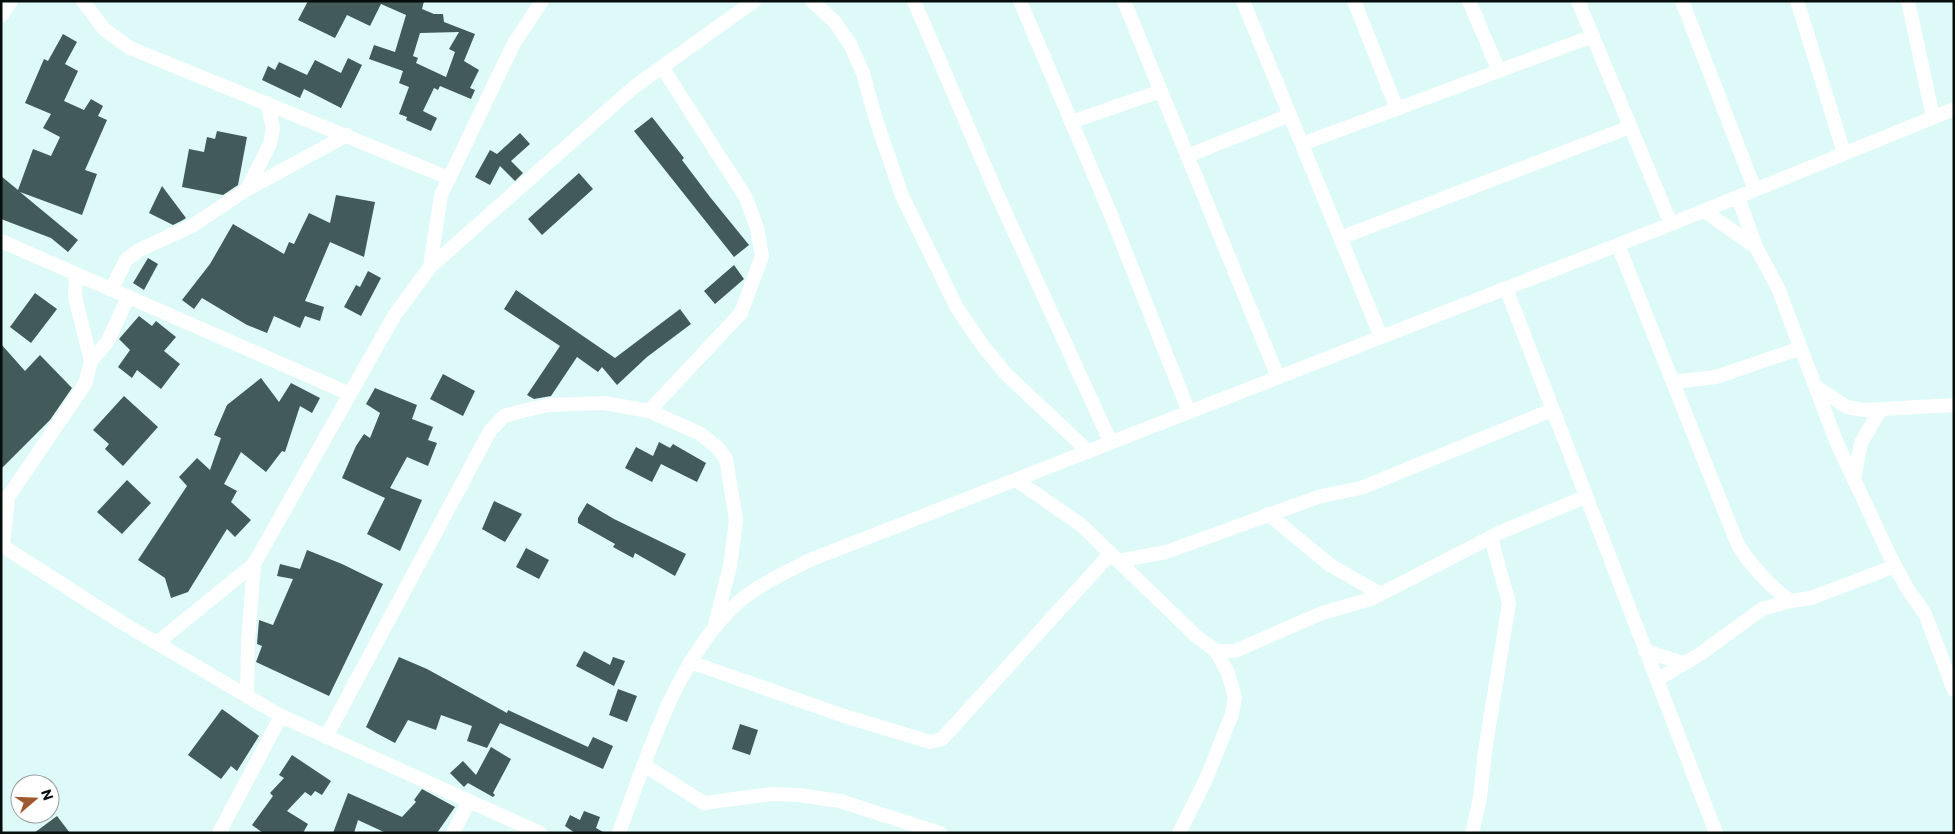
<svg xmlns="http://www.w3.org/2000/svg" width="1955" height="834" font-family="Commissioner,sans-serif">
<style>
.building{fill:#425a59;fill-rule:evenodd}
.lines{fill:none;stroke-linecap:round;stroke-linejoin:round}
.street{stroke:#fff;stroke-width:14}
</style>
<rect width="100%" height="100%" fill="#ddf9f8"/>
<!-- building -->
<path class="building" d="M308,1H424L422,9L434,14H443L444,22L475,34L464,61L479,70L470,88L475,90L471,99L440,86L438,90L434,88L423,111L437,118L431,131L406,120L407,117L399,114L409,87L399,83L403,71L369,59L374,45L395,52L406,15L381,4L370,26L347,15L335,38L298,20ZM459,32L449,49L455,52L446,77L416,63L418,58L413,56L420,33Z
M63,34L77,42L65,64L78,71L64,101L84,110L91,99L103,106L98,116L107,120L85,170L97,174L82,215L20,192L78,240L68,252L51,238L1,219V176L18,190L33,149L51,156L60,137L43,128L51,114L25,103L44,59L48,61Z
M348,58L362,65L341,108L304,89L300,98L262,80L268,66L275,70L279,62L307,75L315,60L341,73Z
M652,117L684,158L682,160L710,197L749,245L734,257L634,131Z
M217,131L247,137L238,185L223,195L182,187L189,149L204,152L207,137L215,139Z
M520,133L530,144L511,161L523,173L515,181L500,166L490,185L475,177L490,150L497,154Z
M579,173L593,189L542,235L528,219Z
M162,186L186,218L183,220L173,225L149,213Z
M336,195L375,202L364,257L330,242L305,301L324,307L320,321L305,316L300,328L274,316L267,333L247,325L202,298L194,309L182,300L210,264L233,224L284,254L289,242L294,244L309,213L330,223Z
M148,258L158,264L144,290L133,283Z
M734,265L744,279L715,304L704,291Z
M368,271L381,278L361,316L344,307L356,285L360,287Z
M516,290L615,358L680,309L691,324L647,357L617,385L602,367L598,372L577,357L551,396L534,399L527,395L560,346L504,309Z
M35,293L57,309L31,343L10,327Z
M139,316L152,326L156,321L176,337L164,351L180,364L161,389L137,370L132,378L118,367L130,350L119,339Z
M1,344L25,371L40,355L72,388L50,420L1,469Z
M443,374L475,391L463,416L430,399Z
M261,378L279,402L291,383L320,398L312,413L300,406L285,452L282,451L266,472L241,452L224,484L237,491L231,502L251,520L235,537L227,529L188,592L171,598L165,578L138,560L187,486L179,477L197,458L210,470L221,438L214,435L227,405Z
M375,388L417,405L412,419L433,427L428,440L437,443L428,466L407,457L390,488L422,500L400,551L367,534L385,498L342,478L356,446L364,434L370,438L380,413L366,404Z
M124,396L158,427L123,466L105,449L109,444L93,430Z
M659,442L670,448L673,444L706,463L697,482L661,464L652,482L625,468L636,447L653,456Z
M127,480L151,503L122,534L97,512Z
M494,501L522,514L505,542L482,529Z
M587,503L614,519L686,554L675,576L635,553L633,558L613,547L615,544L578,523V518Z
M526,548L549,560L539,579L516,567Z
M307,550L342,564L383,584L329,696L256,662L262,646L257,644L259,620L273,625L293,579L277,576L280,564L300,569Z
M584,651L610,665L613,657L625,661L614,686L576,666Z
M399,657L427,669L507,713L508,710L588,747L593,737L613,746L603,769L500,723L487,748L467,741L472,726L441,715L436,730L408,720L395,743L376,733L366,727Z
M618,689L637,696L627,722L609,715Z
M222,709L259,736L237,771L231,766L221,779L188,755Z
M740,724L758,730L750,755L732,749Z
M491,747L511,759L493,793L495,795L493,797L468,783L464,787L450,773L463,761L476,775Z
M292,755L331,781L322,795L315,791L311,796L305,792L287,811L308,824L303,833H263L252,825L273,796L270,793L284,778L279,775Z
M422,789L455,807L437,833H386L358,820L354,833H333L348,793L402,817L416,802L414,800Z
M584,811L600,817L596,828L605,833H575L565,826L570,815L580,820Z
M57,816L70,833H34Z"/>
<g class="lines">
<!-- street -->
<path class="street" d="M83,1L104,29L130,48L449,178
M812,1L835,22L850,44L863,73L876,120L902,196L957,308L983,346L1006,374L1089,452
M914,1L996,192L1111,443
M1020,1L1111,215L1189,412
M1124,1L1278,377
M1243,1L1381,337
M1354,1L1397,109
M1469,1L1499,71
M1578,1L1671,224
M1682,1L1755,190
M1797,1L1844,153
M1908,1L1933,117
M1,16L11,1
M1071,122L1161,91
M1302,144L1593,36
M1187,156L1290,115
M247,189L270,144L273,128L267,103
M1738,197L1756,247L1778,288L1836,441L1888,552L1907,588L1925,614L1954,690
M1704,211L1756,247
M1340,238L1630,127
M1,241L350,394
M1618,245L1738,545C1752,568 1769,585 1790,601L1811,598L1895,566
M430,267L441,195L513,45L542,1
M76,274L75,297L91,361
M1506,288L1716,833
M111,290L126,260L139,250L192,226L246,190L347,135
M1673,382L1716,377L1801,348
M1815,386L1847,407L1863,410L1954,405
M649,411L741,313L762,256L757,228L746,198L662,67
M1854,479L1861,443L1880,410
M1016,480L1080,524L1196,636L1216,651L1228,673L1235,697L1232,714L1207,777L1179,833
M1,502L8,497L85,384L91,361L108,341L128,297
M1268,514L1330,565L1381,594
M1,545L121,622L281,716L540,833
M3,546L8,497
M1119,561L1166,552L1321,496L1361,488L1552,410
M157,643L254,564L394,316L430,267L634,87L754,1
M1216,651H1235L1322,613L1371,599L1501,532L1585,497
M1645,651C1659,654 1671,661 1685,663
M690,662L844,716L930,742L942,739L1111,553
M1657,680L1700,654L1762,609L1790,601
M247,696L248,640L254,564
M326,737L490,431L504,416L522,411L549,405L604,403L649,411L699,433L717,447L726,459L736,520L730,566L715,625
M644,765L704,803L772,794L798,795L840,801L940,833
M219,833L281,716
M453,833L469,801
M619,833C646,759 675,663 733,607C755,586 783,574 810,560L1671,224L1954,109
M1472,833L1480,798L1485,751L1509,603L1491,538"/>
</g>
<!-- border -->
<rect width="1955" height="834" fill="none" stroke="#050d0d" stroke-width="5"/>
<!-- north arrow -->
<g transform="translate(35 799) rotate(71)"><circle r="24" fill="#ffffff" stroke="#9b9e9e"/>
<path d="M0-4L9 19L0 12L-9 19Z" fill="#9f592e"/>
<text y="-8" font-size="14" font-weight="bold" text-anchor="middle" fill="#050d0d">N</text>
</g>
</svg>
